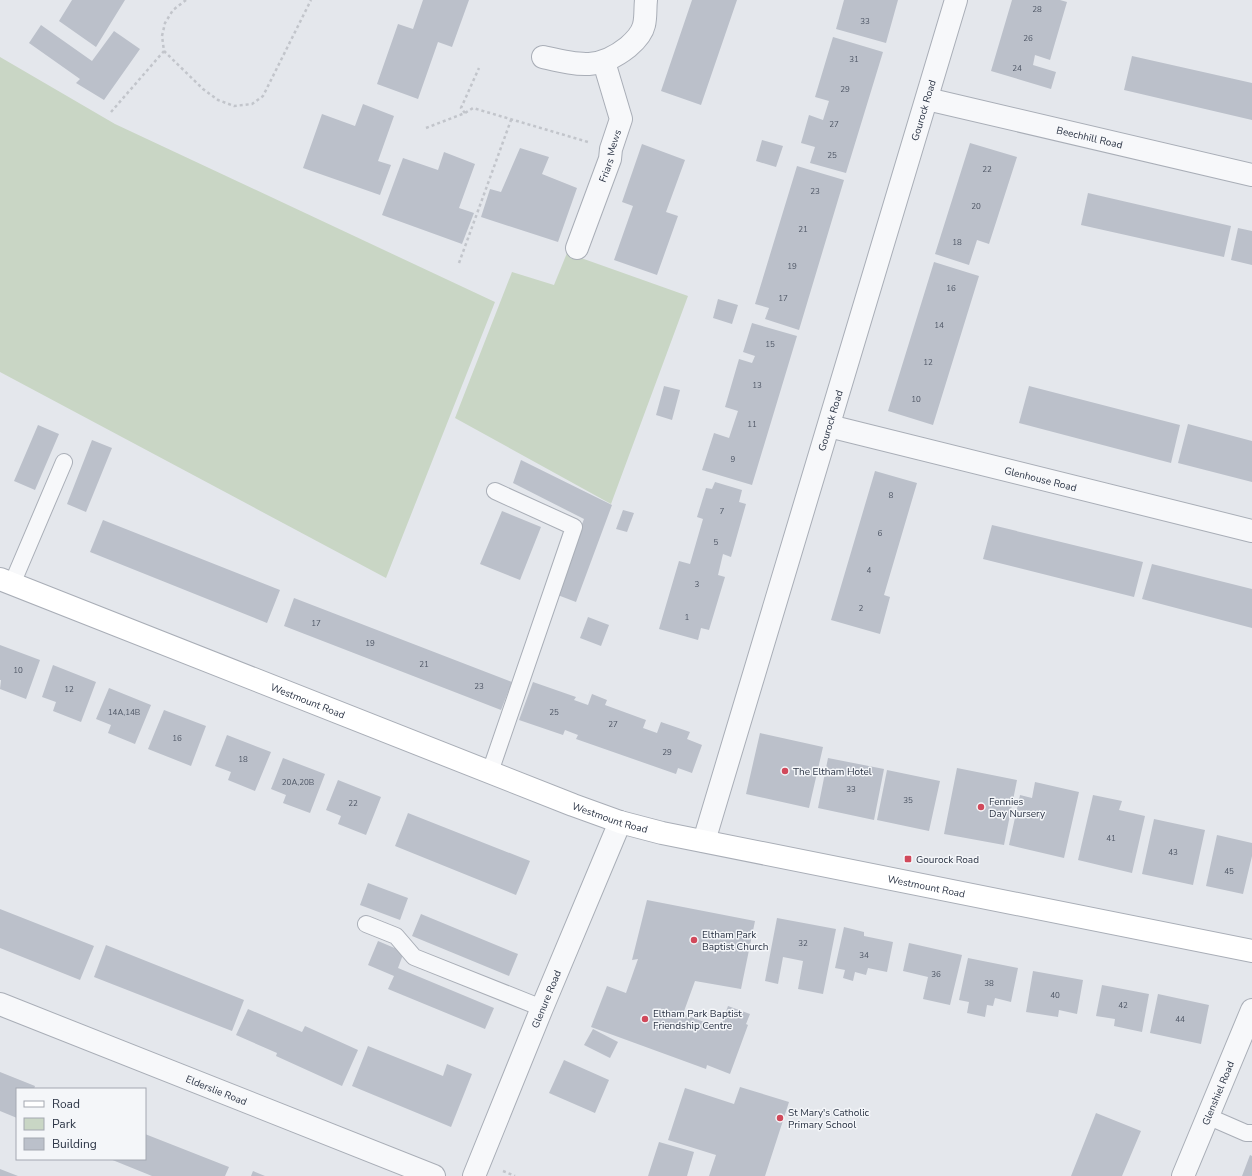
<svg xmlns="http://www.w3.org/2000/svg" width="1252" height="1176" font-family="'Nunito Sans',sans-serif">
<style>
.green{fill:#c9d6c5}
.building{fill:#bbc0ca}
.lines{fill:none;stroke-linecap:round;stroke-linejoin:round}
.lane-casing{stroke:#a9aeb7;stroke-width:18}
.street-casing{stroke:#a9aeb7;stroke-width:24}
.secondary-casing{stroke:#a9aeb7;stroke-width:24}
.path{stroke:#c2c5cb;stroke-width:2.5;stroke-dasharray:3 3;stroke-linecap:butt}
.lane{stroke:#f7f8fa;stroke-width:16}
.street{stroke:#f7f8fa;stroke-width:22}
.secondary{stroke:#fff;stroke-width:22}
.poi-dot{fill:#d1495b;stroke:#f4f6f9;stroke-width:1.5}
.labels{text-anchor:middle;stroke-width:3;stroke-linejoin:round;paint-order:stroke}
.number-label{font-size:8px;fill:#4f5766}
.street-label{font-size:10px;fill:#2b3445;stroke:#f4f6f9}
.poi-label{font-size:10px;fill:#2b3445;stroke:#f4f6f9;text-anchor:start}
</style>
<rect width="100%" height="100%" fill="#e4e7ec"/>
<!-- green -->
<path class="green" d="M0,57L115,124L495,302L386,578L0,372Z
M567,253L688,296L611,504L455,418L512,272L554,285Z"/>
<!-- building -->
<path class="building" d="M72,0H125L96,47L59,21Z
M423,0H469L452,47L438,42L418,99L377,84L398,24L413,29Z
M692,0H737L701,105L661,91Z
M844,0H898L886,43L836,29Z
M1012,0H1060L1067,2L1050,60L1035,55L1033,65L1056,72L1051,89L991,71Z
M41,25L92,61L114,31L140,49L104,100L76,83L80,79L29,43Z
M833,37L883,52L846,173L810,163L815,147L801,143L809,115L823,120L829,101L815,97Z
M1132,56L1252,83V120L1124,90Z
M363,104L394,116L378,161L391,165L380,195L303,168L322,114L355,126Z
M762,140L783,146L776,167L756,161Z
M970,143L1017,157L989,244L977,240L969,265L935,254Z
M642,144L685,160L666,212L678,216L657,275L614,260L633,206L622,202Z
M520,148L549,157L542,174L577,188L558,242L481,217L490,189L501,192Z
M444,152L475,164L459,208L474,213L462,244L382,215L403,158L438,170Z
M797,166L844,180L799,330L765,319L769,308L755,304Z
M1088,193L1231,226L1224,257L1081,225Z
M1238,228L1252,231V265L1231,260Z
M934,262L979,276L933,425L888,411Z
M718,299L738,305L732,324L713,318Z
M752,323L797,336L752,485L702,470L714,433L729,438L738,411L725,407L739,359L752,363L755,356L743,352Z
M664,386L680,390L672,420L656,415Z
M1029,386L1180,425L1171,463L1019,423Z
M1188,424L1252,441V482L1178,463Z
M38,425L59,434L35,490L14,481Z
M92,440L112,448L86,512L67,504Z
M521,460L612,505L576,602L555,594L584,519L513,483Z
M875,471L917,483L884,595L890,597L880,634L831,620Z
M715,482L742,490L739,502L746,504L731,557L723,554L718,575L725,577L709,630L701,628L698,640L659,629L679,561L690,564L703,519L697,517L706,488L712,489Z
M623,510L634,513L627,532L616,529Z
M502,511L541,527L520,580L480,564Z
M103,520L280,590L267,623L90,552Z
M992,525L1143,562L1134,597L983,559Z
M1152,564L1252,589V628L1142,599Z
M294,598L512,682L501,710L284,626Z
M588,617L609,625L601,646L580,638Z
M0,645L40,660L26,699L0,689L1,680H0Z
M53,665L96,682L81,722L53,711L56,702L42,697Z
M533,682L576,697L574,700L588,705L592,694L607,700L605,705L646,720L643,728L657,733L661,722L690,732L687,739L702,745L692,773L678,768L676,774L576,739L578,735L565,730L563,735L519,720Z
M109,688L151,705L135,744L108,733L111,725L96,719Z
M164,710L206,726L191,766L148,749Z
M760,733L823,747L809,808L746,794Z
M227,735L271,752L255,791L228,780L231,772L215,766Z
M283,758L325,774L310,813L283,803L286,795L271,789Z
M828,758L884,769L874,820L818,808Z
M957,768L1017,780L1004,845L944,834Z
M887,770L940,781L929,831L877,820Z
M338,780L381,797L366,835L338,824L341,816L326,810Z
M1035,782L1079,792L1064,858L1009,845L1020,795L1032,798Z
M1093,795L1122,801L1119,810L1145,816L1132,873L1078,860Z
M408,813L530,861L516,895L395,846Z
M1154,819L1205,830L1193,885L1142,874Z
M1217,835L1252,843V856L1243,894L1206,886Z
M368,883L408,898L400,920L360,905Z
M647,900L755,921L741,989L695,981L683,1014L720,1028L728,1006L750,1014L746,1024L748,1025L730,1074L707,1065L706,1069L591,1027L607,986L626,993L638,959L632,960Z
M0,909L94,946L80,980L0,948Z
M421,914L518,954L509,976L412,936Z
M777,918L836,929L823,994L798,989L803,961L783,957L778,984L765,981Z
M844,927L864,932V936L893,942L887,972L868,968L866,975L855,972L853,981L843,978L845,970L835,968Z
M378,941L404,952L398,968L494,1008L485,1029L388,989L394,976L368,965Z
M909,943L962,955L950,1005L923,999L928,977L903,971Z
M106,945L244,1000L232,1031L94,977Z
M968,958L1018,968L1011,1002L995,998L993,1006L987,1005L985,1017L967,1013L969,1002L959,1000Z
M1033,971L1083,980L1077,1014L1059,1010L1058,1017L1026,1012Z
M1102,985L1149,994L1142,1032L1114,1026L1115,1019L1096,1016Z
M1158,994L1209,1005L1201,1044L1150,1033Z
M248,1009L302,1032L305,1026L358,1050L342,1086L276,1056L277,1053L236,1035Z
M593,1029L618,1042L610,1058L584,1045Z
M368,1046L443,1076L447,1064L472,1074L451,1127L352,1086Z
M564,1060L609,1080L595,1113L549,1093Z
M0,1072L35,1086L34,1089H17V1118L0,1111Z
M740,1087L789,1102L765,1176H709L716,1155L668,1140L685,1088L734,1104Z
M1096,1113L1141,1131L1122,1176H1071Z
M145,1134L229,1167L225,1176H152L110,1159H145Z
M659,1142L694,1152L687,1176H648Z
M1250,1155L1252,1156V1176H1242Z
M0,1169L18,1176H0Z
M253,1171L265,1176H251Z"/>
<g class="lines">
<defs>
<path id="lane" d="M12,584L64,462
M490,772L574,527L495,491
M366,924L396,936L414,957L542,1008
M1207,1116L1246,1133H1252"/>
<g id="street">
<path d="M543,57C578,65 598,71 628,47C635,41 642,34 644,25C646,17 645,8 646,0"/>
<path id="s1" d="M927,99L1252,175"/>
<path id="s2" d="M577,248L610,159L611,149L621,119L604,62"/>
<path id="s3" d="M829,426L1252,531"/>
<path id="s4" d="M704,841L956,0"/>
<path id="s5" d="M0,1004L434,1176"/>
<path id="s6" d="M474,1176L542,1008L620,822"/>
<path id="s7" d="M1183,1176L1252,1010"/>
</g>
<g id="secondary">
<path id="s8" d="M0,579L573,805L620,822L662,833L1252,951"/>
</g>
</defs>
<!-- lane casing -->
<use href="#lane" class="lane-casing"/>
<!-- street casing -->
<use href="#street" class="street-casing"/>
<!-- secondary casing -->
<use href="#secondary" class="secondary-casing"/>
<!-- path -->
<path class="path" d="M186,0L173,10L165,23L162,36L164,51L203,89L218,100L234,106L252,104L263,96L311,0
M111,112L164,51
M465,113L461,108L479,68
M426,128L465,113L473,108L588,142
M459,263L511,120
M503,1171L515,1176"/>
<!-- lane -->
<use href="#lane" class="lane"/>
<!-- street -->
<use href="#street" class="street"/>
<!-- secondary -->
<use href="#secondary" class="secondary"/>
</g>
<!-- markers -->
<g class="poi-dot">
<circle cx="785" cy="771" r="4"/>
<circle cx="981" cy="807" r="4"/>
<rect x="904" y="855" width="8" height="8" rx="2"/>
<circle cx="694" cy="940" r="4"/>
<circle cx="645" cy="1019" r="4"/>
<circle cx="780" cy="1118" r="4"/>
</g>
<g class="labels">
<!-- number labels -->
<g class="number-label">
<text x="1037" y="12">28</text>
<text x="865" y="24">33</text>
<text x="1028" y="41">26</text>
<text x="854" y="62">31</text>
<text x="1017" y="71">24</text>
<text x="845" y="92">29</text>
<text x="834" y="127">27</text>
<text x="832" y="158">25</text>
<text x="987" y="172">22</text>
<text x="815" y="194">23</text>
<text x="976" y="209">20</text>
<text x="803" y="232">21</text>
<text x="957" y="245">18</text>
<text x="792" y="269">19</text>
<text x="951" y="291">16</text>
<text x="783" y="301">17</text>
<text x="939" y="328">14</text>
<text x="770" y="347">15</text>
<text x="928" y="365">12</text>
<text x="757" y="388">13</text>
<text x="916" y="402">10</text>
<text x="752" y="427">11</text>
<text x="733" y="462">9</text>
<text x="891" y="498">8</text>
<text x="722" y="514">7</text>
<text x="880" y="536">6</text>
<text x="716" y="545">5</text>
<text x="869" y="573">4</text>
<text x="697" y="587">3</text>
<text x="861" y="611">2</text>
<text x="687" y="620">1</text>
<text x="316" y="626">17</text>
<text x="370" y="646">19</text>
<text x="424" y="667">21</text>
<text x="18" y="673">10</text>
<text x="479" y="689">23</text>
<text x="69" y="692">12</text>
<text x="124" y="715">14A,14B</text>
<text x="554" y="715">25</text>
<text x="613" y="727">27</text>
<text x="177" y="741">16</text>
<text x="667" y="755">29</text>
<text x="243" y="762">18</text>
<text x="298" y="785">20A,20B</text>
<text x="851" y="792">33</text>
<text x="908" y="803">35</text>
<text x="353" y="806">22</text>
<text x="1111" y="841">41</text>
<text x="1173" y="855">43</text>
<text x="1229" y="874">45</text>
<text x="803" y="946">32</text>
<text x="864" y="958">34</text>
<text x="936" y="977">36</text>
<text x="989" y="986">38</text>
<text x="1055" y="998">40</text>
<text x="1123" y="1008">42</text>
<text x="1180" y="1022">44</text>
</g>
<!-- street labels -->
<g class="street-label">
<text dy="4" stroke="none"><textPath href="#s4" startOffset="763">Gourock Road</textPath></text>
<text dy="4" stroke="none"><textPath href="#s1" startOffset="167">Beechhill Road</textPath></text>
<text dy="4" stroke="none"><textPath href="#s2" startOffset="98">Friars Mews</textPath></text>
<text dy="4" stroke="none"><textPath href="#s4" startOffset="439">Gourock Road</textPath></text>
<text dy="4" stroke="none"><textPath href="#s3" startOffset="218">Glenhouse Road</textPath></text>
<text dy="4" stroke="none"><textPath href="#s8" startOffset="331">Westmount Road</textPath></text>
<text dy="4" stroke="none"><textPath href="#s8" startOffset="655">Westmount Road</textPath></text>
<text dy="4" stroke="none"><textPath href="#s8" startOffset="979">Westmount Road</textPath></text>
<text dy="4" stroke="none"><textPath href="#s6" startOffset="191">Glenure Road</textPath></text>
<text dy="4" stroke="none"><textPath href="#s5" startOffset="233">Elderslie Road</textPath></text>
<text dy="4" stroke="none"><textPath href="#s7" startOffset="90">Glenshiel Road</textPath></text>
</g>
<!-- poi labels -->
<g class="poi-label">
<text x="793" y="775">The Eltham Hotel</text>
<text x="989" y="805">Fennies<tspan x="989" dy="12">Day Nursery</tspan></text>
<text x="916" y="863">Gourock Road</text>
<text x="702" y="938">Eltham Park<tspan x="702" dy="12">Baptist Church</tspan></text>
<text x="653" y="1017">Eltham Park Baptist<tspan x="653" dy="12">Friendship Centre</tspan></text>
<text x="788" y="1116">St Mary's Catholic<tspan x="788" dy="12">Primary School</tspan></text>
</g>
</g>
<!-- legend -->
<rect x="16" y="1088" width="130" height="72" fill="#f4f6f9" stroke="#a4a8b1"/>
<rect x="24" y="1101" width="20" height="6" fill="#ffffff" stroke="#a4a8b1"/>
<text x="52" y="1108" font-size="12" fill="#2b3445">Road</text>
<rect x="24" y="1118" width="20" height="12" fill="#c9d6c5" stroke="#a4a8b1"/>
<text x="52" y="1128" font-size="12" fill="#2b3445">Park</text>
<rect x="24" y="1138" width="20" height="12" fill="#bbc0ca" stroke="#a4a8b1"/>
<text x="52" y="1148" font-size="12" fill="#2b3445">Building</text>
</svg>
